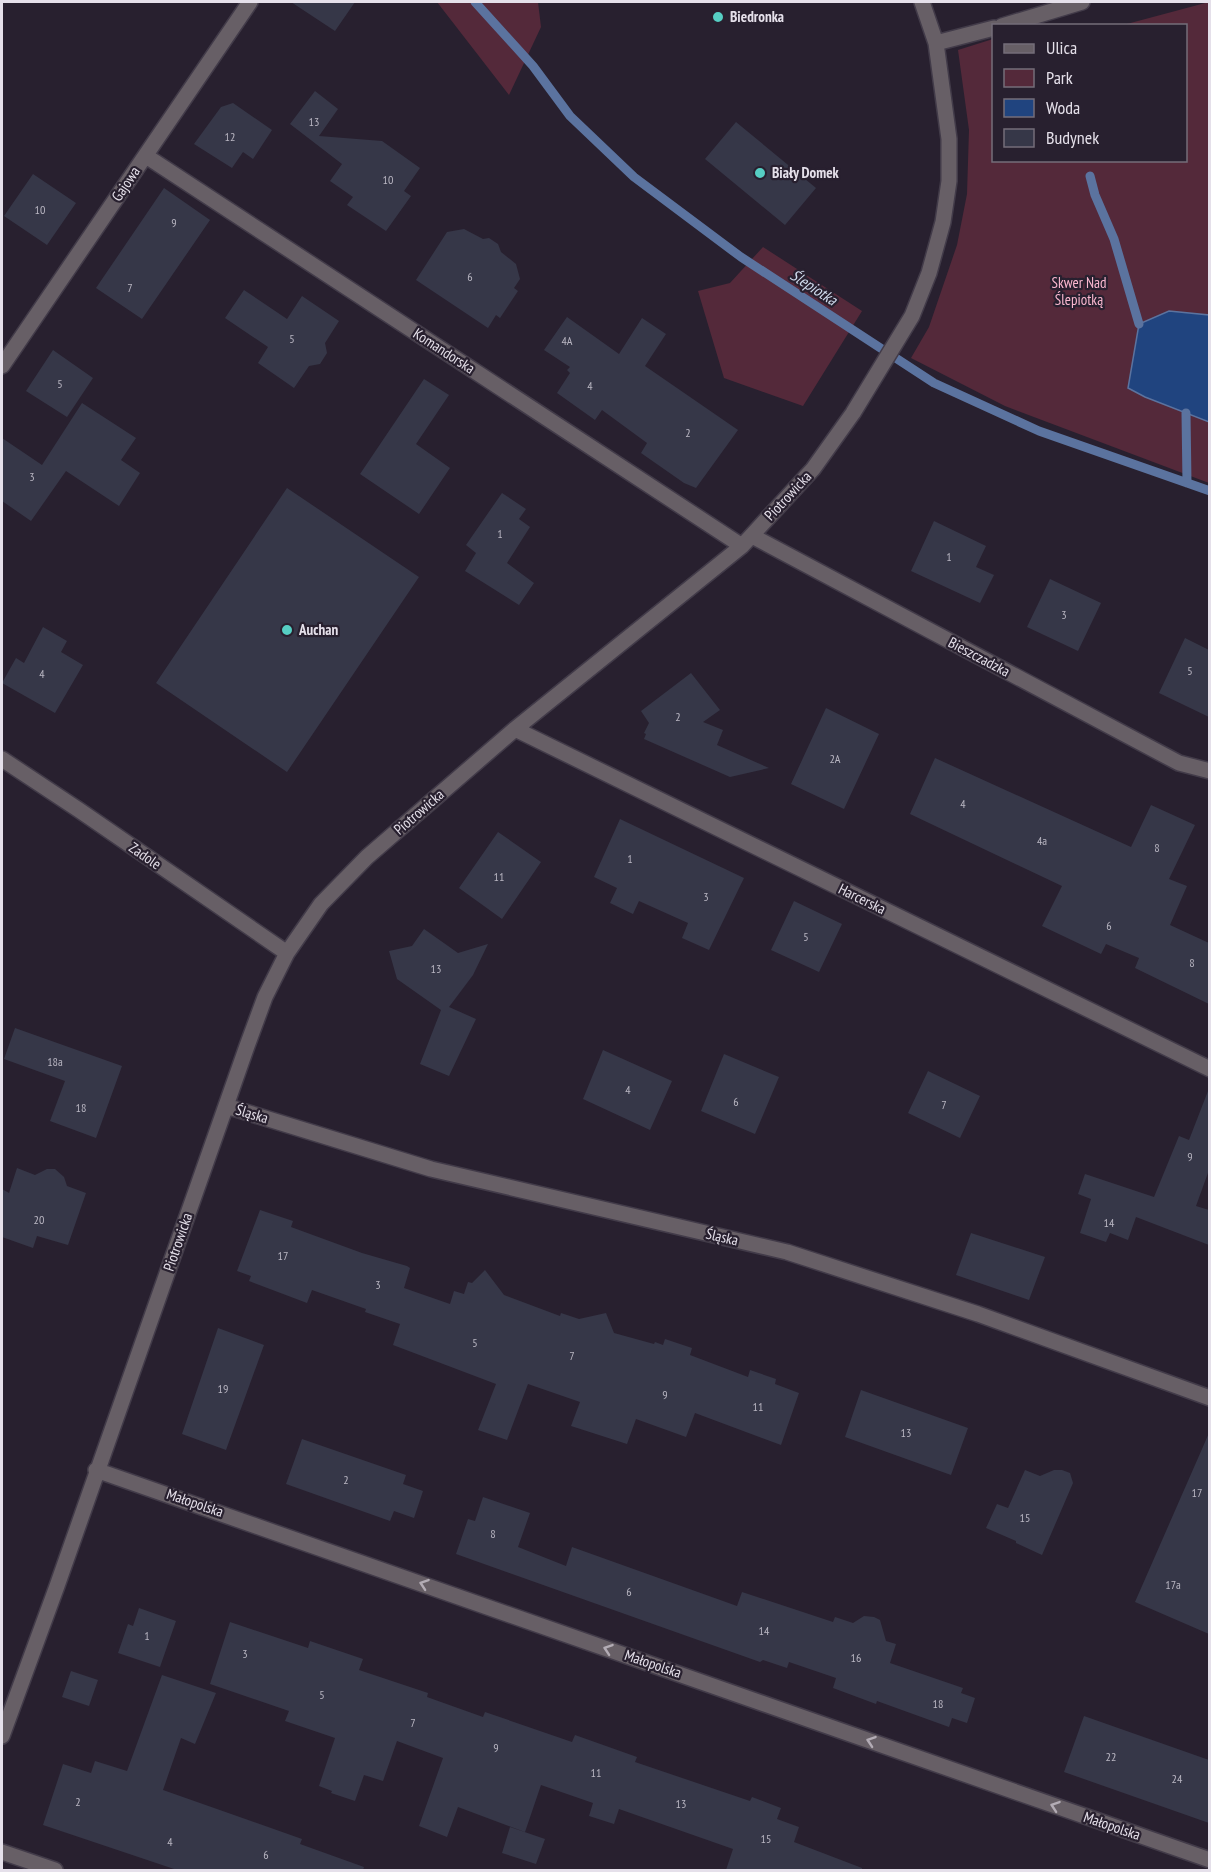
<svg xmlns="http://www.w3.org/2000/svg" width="1211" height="1872" font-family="'PT Sans Narrow',sans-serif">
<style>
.green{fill:#54293a}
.water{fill:#20447f;stroke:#5b739f;stroke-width:1.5}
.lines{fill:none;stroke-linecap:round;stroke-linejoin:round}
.stream{stroke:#5b739f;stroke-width:9}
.building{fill:#363748}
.minor-casing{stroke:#423b49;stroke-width:18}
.minor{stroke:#675f66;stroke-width:15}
.oneway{stroke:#b3acb5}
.poi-dot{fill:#56cec3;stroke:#28202f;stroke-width:2}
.labels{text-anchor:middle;stroke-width:4.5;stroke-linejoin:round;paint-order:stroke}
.number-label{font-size:12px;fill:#b9b6c2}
.poi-label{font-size:15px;font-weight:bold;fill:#e5e0ea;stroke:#28202f;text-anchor:start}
.street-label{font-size:15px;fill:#e5e0ea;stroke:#28202f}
.park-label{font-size:15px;fill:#fab7cf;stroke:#28202f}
.water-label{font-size:16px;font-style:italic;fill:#d0dbed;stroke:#28202f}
</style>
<rect width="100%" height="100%" fill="#28202f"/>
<!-- green -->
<path class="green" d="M437,2H538L541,27L509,95Z
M1209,2V483L1005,406L911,358L929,327L957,245L967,194L969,130L958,50L993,39L994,160H1186V26L1123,25Z
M763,247L862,311L803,406L724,378L698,291L730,283Z"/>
<!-- water -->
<path class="water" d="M1169,311L1209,315V422L1145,397L1128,388L1139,324Z"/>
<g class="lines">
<!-- stream -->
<path class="stream" d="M475,2L533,66L570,116L634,177L741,257L934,383L1039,431L1210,491
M1090,176L1095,195L1114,239L1139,324
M1186,413L1187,483"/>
</g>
<!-- building -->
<path class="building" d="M291,2H355L335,31Z
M315,91L338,109L319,136L382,141L420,168L404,191L411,196L386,231L347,205L353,197L330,181L342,164L290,124Z
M233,103L272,130L253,159L243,152L232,168L194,144L221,107Z
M736,122L816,188L785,225L705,159Z
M33,174L76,203L47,245L4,216Z
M164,188L210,220L142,319L96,288Z
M464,229L483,239L489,238L498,244L501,252L516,264L520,279L514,288L518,291L500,318L496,315L488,328L416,280L447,232Z
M244,290L287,319L302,296L339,321L325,343L327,353L320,364L309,366L294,388L258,363L268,347L225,318Z
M567,317L619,354L642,318L666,334L645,366L738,430L696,488L684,483L641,453L647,443L602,410L595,420L557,393L570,373L567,370L570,367L544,350Z
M53,350L93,378L67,417L26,391Z
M424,379L449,395L416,444L450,468L419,514L360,474Z
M82,403L136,438L121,460L140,473L119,506L66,471L31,521L2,501V438L42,465Z
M287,488L419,577L287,772L156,683Z
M502,493L526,509L519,519L530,527L507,563L534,583L519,605L465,571L476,553L466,545Z
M934,521L986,546L976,567L994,575L980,603L911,571Z
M1050,579L1101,603L1078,651L1027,627Z
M43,627L67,641L61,652L83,665L55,713L2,683L16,658L24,663Z
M1185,638L1209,650V717L1159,693Z
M691,673L720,710L703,722L723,730L717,745L769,768L730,777L644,739L646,734L644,733L649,723L641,711Z
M826,708L879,734L844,809L791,784Z
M935,758L1131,847L1151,805L1195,825L1169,879L1187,886L1170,925L1209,943V1004L1135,968L1139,958L1106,944L1101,954L1042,926L1062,886L910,814Z
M620,819L744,878L709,950L682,938L688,923L639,901L633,914L610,903L617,888L594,877Z
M498,832L541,862L502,919L459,888Z
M794,901L842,924L819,972L771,950Z
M424,929L458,953L488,944L473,975L449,1007L476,1019L449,1076L420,1064L441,1010L397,979L389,951L412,946Z
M15,1028L122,1066L96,1138L50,1121L65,1081L4,1059Z
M603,1050L672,1081L650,1130L583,1099Z
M724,1054L779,1077L755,1134L701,1111Z
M928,1071L980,1096L960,1138L908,1113Z
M1208,1091L1209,1170L1196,1206L1209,1210V1245L1136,1217L1128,1240L1110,1233L1106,1242L1080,1233L1091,1199L1078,1194L1085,1174L1154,1197L1179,1136L1189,1140Z
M17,1168L35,1175L47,1169H55L64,1177L67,1186L86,1193L68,1245L37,1236L33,1248L2,1237V1189L9,1193Z
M260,1210L293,1221L291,1227L362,1253L407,1266L410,1268L404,1288L450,1304L454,1291L464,1294L468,1282L472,1283L485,1270L504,1295L560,1316L561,1313L579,1319L606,1313L614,1333L654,1344L655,1342L663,1345L665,1339L692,1348L690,1355L748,1377L750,1370L776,1379L775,1384L799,1393L781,1445L695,1413L686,1437L636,1419L627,1444L571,1426L580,1402L528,1384L507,1440L478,1430L496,1384L393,1345L400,1324L365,1312L366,1309L312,1290L307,1303L249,1281L251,1276L237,1271Z
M971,1233L1045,1257L1029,1300L956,1275Z
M218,1328L264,1345L226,1450L182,1434Z
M861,1390L968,1428L951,1475L845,1437Z
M1209,1433V1634L1135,1602Z
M302,1439L406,1475L403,1484L423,1491L414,1518L394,1511L390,1521L286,1484Z
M1025,1470L1040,1476L1054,1470H1062L1070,1473L1073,1483L1042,1555L1016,1543V1541L986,1528L997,1504L1008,1508Z
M483,1497L530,1513L518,1547L566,1566L572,1547L737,1606L742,1592L833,1622L835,1617L853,1623L864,1616L874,1617L880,1620L886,1641L896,1644L890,1663L963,1688L961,1693L975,1698L967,1723L952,1718L949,1727L877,1701L876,1704L833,1688L836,1678L789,1662L787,1668L763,1660L760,1662L456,1554L468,1519L475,1521Z
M139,1608L176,1621L160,1667L118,1653L128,1624L133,1626Z
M230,1622L308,1648L310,1641L363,1659L359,1670L428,1693L427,1697L483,1717L485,1712L572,1742L575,1735L637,1757L635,1762L750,1801L752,1797L781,1808L777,1819L799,1827L794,1842L862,1868V1870H726L733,1849L619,1809L614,1824L589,1816L593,1803L541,1785L525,1832L458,1807L447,1837L419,1826L443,1758L397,1741L383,1781L364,1775L355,1801L331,1793L332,1791L319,1786L335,1738L285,1721L289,1711L210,1684Z
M71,1671L98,1680L89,1706L62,1697Z
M162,1675L216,1693L195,1744L181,1738L163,1790L302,1839L300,1844L364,1867L363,1870H177L43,1825L63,1764L91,1773L95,1761L127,1771Z
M1084,1716L1209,1760V1823L1064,1772Z
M510,1827L545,1839L536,1864L502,1853Z"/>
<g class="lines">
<defs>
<path id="minor" d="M1002,26L1082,2
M936,43L994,28
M146,156L742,546
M2,366L250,2
M752,536L1179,763L1210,771
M515,729L1210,1069
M2,759L79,810L287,953
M226,1106L431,1169L787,1252L978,1314L1210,1398
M96,1470L1210,1860
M2,1736L57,1586L247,1046L265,997L287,953L321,904L367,857L515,729L742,546L813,469L853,413L912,316L929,273L943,222L949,181V139L936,43L922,2
M2,1852L55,1870"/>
</defs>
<!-- minor casing -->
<use href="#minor" class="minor-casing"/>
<!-- minor -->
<use href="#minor" class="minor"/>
</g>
<!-- one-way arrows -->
<defs><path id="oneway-chevron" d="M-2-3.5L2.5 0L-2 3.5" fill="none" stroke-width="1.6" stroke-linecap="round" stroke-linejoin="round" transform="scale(1.5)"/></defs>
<g class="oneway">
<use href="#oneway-chevron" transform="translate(424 1584) rotate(-161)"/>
<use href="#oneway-chevron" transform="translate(608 1649) rotate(-161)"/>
<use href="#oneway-chevron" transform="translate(871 1741) rotate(-161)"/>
<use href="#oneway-chevron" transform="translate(1055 1806) rotate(-161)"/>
</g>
<!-- markers -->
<g class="poi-dot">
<circle cx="718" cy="17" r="6"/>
<circle cx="760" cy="173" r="6"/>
<circle cx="287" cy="630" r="6"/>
</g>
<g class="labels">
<!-- number labels -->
<g class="number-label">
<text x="314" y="126">13</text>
<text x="230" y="141">12</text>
<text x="388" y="184">10</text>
<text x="40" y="214">10</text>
<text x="174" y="227">9</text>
<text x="470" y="281">6</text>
<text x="130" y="292">7</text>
<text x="292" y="343">5</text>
<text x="567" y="345">4A</text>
<text x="60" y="388">5</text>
<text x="590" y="390">4</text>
<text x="688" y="437">2</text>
<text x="32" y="481">3</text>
<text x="500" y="538">1</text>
<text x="949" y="561">1</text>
<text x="1064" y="619">3</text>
<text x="1190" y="675">5</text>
<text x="42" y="678">4</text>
<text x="678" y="721">2</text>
<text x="835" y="763">2A</text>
<text x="963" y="808">4</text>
<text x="1042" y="845">4a</text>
<text x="1157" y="852">8</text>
<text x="630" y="863">1</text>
<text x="499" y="881">11</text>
<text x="706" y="901">3</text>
<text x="1109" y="930">6</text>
<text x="806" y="941">5</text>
<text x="1192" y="967">8</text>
<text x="436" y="973">13</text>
<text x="55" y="1066">18a</text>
<text x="628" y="1094">4</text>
<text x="736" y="1106">6</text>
<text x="944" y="1109">7</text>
<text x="81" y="1112">18</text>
<text x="1190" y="1161">9</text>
<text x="39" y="1224">20</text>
<text x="1109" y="1227">14</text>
<text x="283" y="1260">17</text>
<text x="378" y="1289">3</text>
<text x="475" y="1347">5</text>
<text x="572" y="1360">7</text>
<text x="223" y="1393">19</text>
<text x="665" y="1399">9</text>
<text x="758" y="1411">11</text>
<text x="906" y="1437">13</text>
<text x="346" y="1484">2</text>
<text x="1197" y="1497">17</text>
<text x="1025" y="1522">15</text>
<text x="493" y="1538">8</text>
<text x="1173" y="1589">17a</text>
<text x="629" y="1596">6</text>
<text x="764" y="1635">14</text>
<text x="147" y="1640">1</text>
<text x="245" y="1658">3</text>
<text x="856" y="1662">16</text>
<text x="322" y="1699">5</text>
<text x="938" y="1708">18</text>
<text x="413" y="1727">7</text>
<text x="496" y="1752">9</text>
<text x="1111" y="1761">22</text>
<text x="596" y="1777">11</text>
<text x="1177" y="1783">24</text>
<text x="78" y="1806">2</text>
<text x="681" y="1808">13</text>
<text x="766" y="1843">15</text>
<text x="170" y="1846">4</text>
<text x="266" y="1859">6</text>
</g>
<!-- poi labels -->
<g class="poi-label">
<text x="730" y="22">Biedronka</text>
<text x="772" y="178">Biały Domek</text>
<text x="299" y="635">Auchan</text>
</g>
<!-- street labels -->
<g class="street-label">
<text transform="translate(126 184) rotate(-56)" y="5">Gajowa</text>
<text transform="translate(444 351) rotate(33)" y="5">Komandorska</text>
<text transform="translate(788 496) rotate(-47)" y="5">Piotrowicka</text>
<text transform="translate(979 657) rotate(28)" y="5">Bieszczadzka</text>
<text transform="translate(419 812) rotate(-41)" y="5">Piotrowicka</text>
<text transform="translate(145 856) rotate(35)" y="5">Zadole</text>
<text transform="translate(862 899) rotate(26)" y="5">Harcerska</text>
<text transform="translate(252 1114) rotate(17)" y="5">Śląska</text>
<text transform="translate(722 1237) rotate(13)" y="5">Śląska</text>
<text transform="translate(178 1242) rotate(-71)" y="5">Piotrowicka</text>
<text transform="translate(195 1503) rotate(19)" y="5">Małopolska</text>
<text transform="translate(653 1664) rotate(19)" y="5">Małopolska</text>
<text transform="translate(1112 1826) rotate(19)" y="5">Małopolska</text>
</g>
<!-- park labels -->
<g class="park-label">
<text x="1079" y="288">Skwer Nad<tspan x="1079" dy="17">Ślepiotką</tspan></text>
</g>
<!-- water labels -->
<g class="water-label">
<text transform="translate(814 287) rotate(33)" y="6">Ślepiotka</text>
</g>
</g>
<!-- border -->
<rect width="1211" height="1872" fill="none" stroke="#e5e0ea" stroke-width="6"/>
<!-- legend -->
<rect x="992" y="24" width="195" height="138" fill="#28202f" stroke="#746d7a" stroke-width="1.5"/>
<rect x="1004" y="44" width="30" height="9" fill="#675f66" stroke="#746d7a" stroke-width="1.5"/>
<text x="1046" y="54" font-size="18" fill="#e5e0ea">Ulica</text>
<rect x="1004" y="69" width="30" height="18" fill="#54293a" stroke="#746d7a" stroke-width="1.5"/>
<text x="1046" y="84" font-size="18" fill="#e5e0ea">Park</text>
<rect x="1004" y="99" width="30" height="18" fill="#20447f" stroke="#746d7a" stroke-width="1.5"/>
<text x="1046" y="114" font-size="18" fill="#e5e0ea">Woda</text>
<rect x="1004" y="129" width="30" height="18" fill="#363748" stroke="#746d7a" stroke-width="1.5"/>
<text x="1046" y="144" font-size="18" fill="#e5e0ea">Budynek</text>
</svg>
